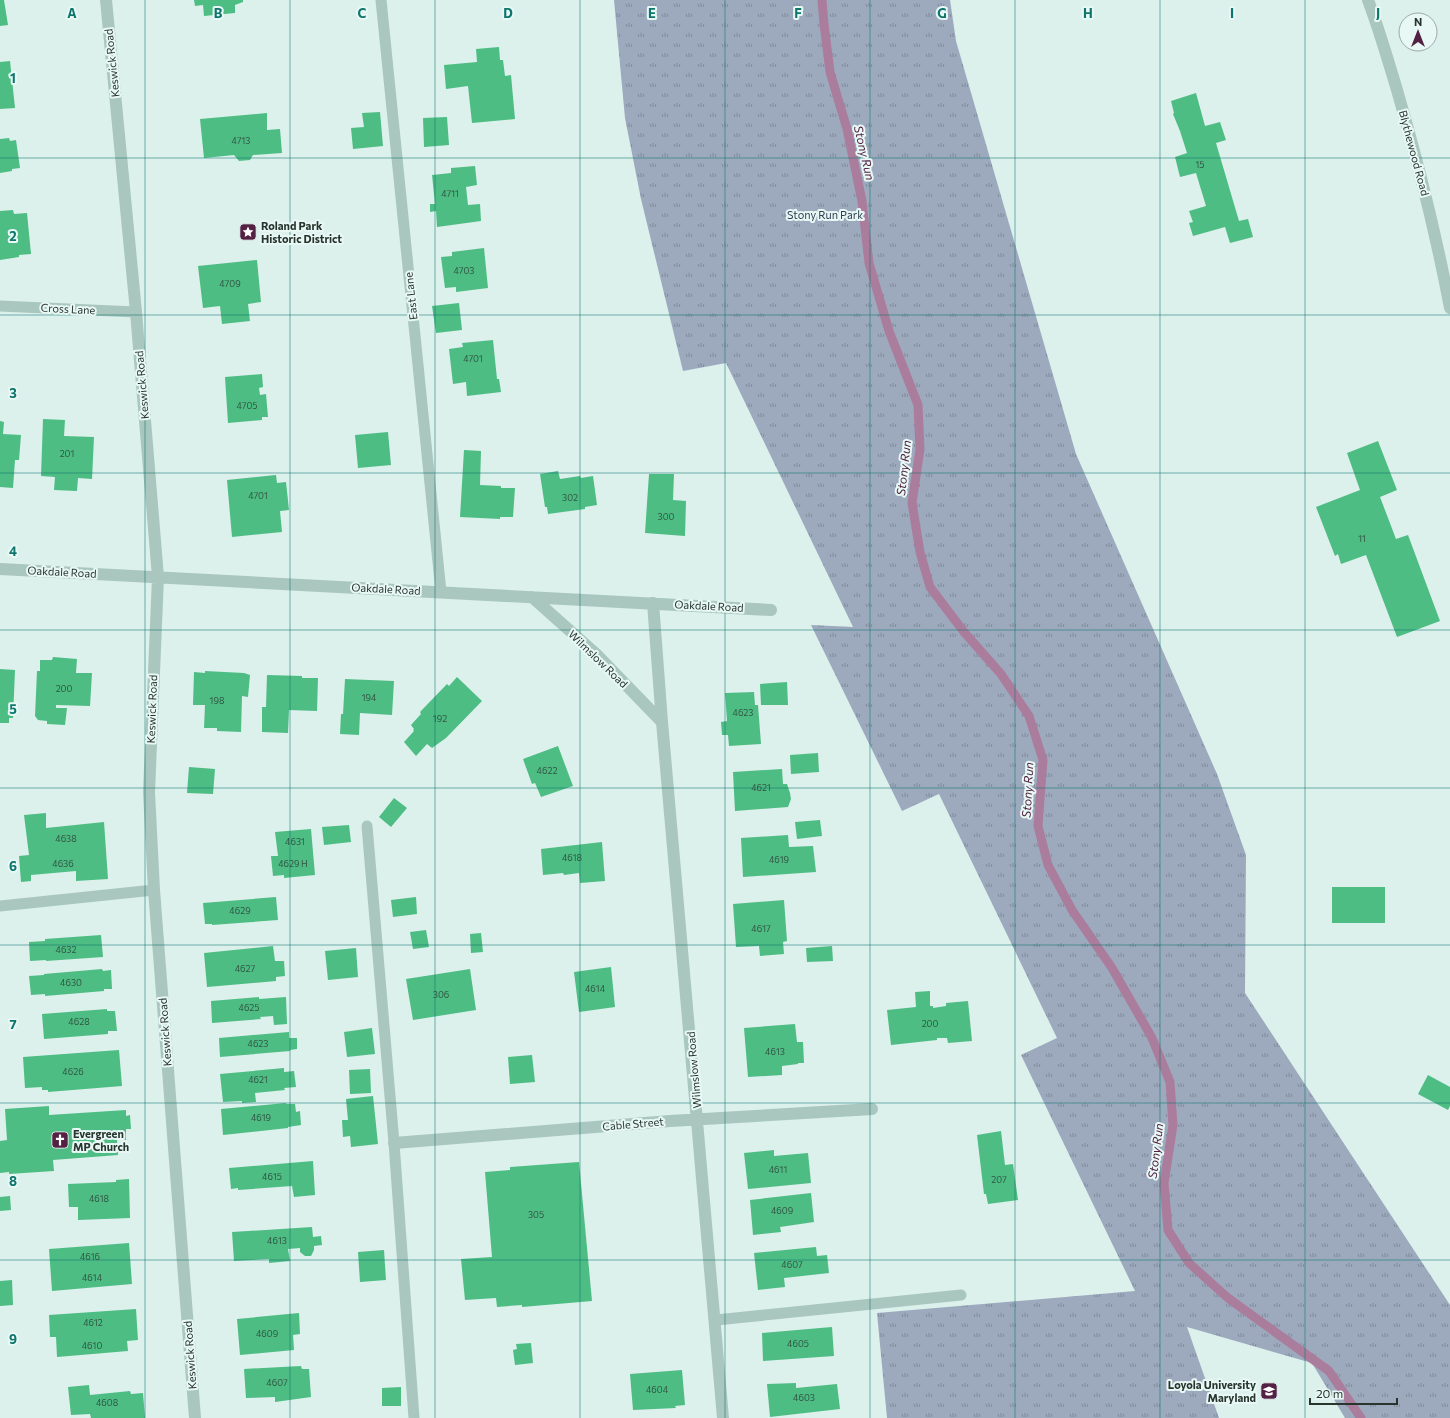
<svg xmlns="http://www.w3.org/2000/svg" width="1450" height="1418" font-family="Commissioner,sans-serif">
<style>
.grass{fill:url(#grass-tufts)}
.lines{fill:none;stroke-linecap:round;stroke-linejoin:round}
.stream{stroke:#ab7d9d;stroke-width:9}
.building{fill:#4dbd84}
.lane{stroke:#a9c7be;stroke-width:11}
.street{stroke:#a9c7be;stroke-width:12}
.grid{fill:none;stroke:#0f766e;stroke-width:1;stroke-opacity:0.55}
.labels{text-anchor:middle;stroke-width:4;stroke-linejoin:round;paint-order:stroke}
.number-label{font-size:9px;fill:#315744}
.street-label{font-size:11px;fill:#28352f;stroke:#e8f8f5}
.park-label{font-size:11px;fill:#2e3b51;stroke:#e8f8f5}
.poi-label{font-size:11px;font-weight:bold;fill:#28352f;stroke:#e8f8f5;text-anchor:start}
.water-label{font-size:12px;font-style:italic;fill:#532143;stroke:#e8f8f5}
.grid-label{font-size:13px;text-anchor:middle;font-weight:bold;fill:#0f766e;stroke:#e8f8f5;stroke-width:4;stroke-linejoin:round;paint-order:stroke}
</style>
<defs>
<pattern id="grass-tufts" width="24" height="20" patternUnits="userSpaceOnUse"><rect width="24" height="20" fill="#9daabe"/><path d="M3 7l-1-3M5 7V3M7 7l1-3M15 17l-1-3M17 17v-4M19 17l1-3" fill="none" stroke="#808b9b"/></pattern>
</defs>
<rect width="100%" height="100%" fill="#dcf0ec"/>
<!-- grass -->
<path class="grass" d="M614,0H950L956,41L1076,454L1217,774L1246,855L1245,993L1450,1305V1418H1345L1312,1363L1187,1327L1219,1418H887L877,1313L1135,1291L1021,1055L1057,1038L939,794L902,811L811,625L853,627L726,363L683,371L641,199L625,118Z"/>
<g class="lines">
<!-- stream -->
<path class="stream" d="M822,0L824,24L830,72L847,129L862,201L869,263L889,331L918,405L920,449L912,503L920,552L930,587L964,632L1001,674L1029,716L1043,760L1038,826L1048,865L1072,910L1112,968L1152,1038L1170,1082L1173,1125L1164,1183L1168,1230L1189,1263L1228,1298L1329,1371L1361,1418"/>
</g>
<!-- building -->
<path class="building" d="M0,0H4L8,25L0,26Z
M194,0H243V2L235,5V13L204,16L203,5L195,6Z
M499,47L500,60H503L505,76L511,75L515,119L472,123L468,86L446,89L444,65L477,62L476,49Z
M10,61L15,108L0,109V62Z
M1196,93L1205,126L1220,122L1226,140L1216,143L1239,221L1248,219L1253,237L1230,243L1225,227L1193,236L1189,223L1193,222L1189,211L1206,206L1196,173L1180,177L1175,157L1187,153L1180,131L1173,114L1174,113L1171,101Z
M380,112L383,146L353,149L351,128L364,127L362,113Z
M267,113V130L280,129L282,153L253,155L250,160L239,161L234,155L204,158L200,119Z
M447,117L449,145L424,147L423,118Z
M9,138L10,141L16,140L20,168L12,169V171L0,173V139Z
M475,166L477,185L466,187L468,205L480,204L481,221L437,227L436,211L430,212V204H435L432,175L451,173V168Z
M13,210L14,214L27,213L31,254L19,255V257L0,260V211Z
M484,248L488,288L456,292V287L445,288L441,257L452,256V252Z
M257,260L261,302L248,304L250,321L222,324L220,306L203,308L198,266Z
M459,303L462,330L436,333L432,306Z
M493,340L497,379H499L501,392L467,396L466,382L453,384L449,349L463,347L462,343Z
M262,374L263,387L259,388L260,395L266,394L268,417H262V420L228,423L225,377Z
M43,419L65,420L64,436L94,437L92,479L78,478L77,491L54,490L55,477L41,476Z
M0,421L4,422L3,434L21,435L19,460H15L13,488L0,487Z
M388,432L391,465L358,468L355,435Z
M1378,441L1397,490L1380,497L1396,539L1408,535L1440,621L1397,637L1366,555L1341,564L1338,554L1335,556L1316,507L1360,490L1347,453Z
M464,450L481,451L480,485L501,486V488H515L513,517H500V519L460,517Z
M558,471L560,479L580,476L581,478L593,476L597,505L585,507V509L548,514L547,507H545L540,474Z
M649,474H674L673,500L686,501L685,536L645,533Z
M276,475L277,483L286,482L289,510L280,511L282,532L232,537L227,480Z
M53,657L77,659L76,673H92L90,706L56,705V708H67L65,725L47,724V721L38,720L35,716L37,671H40V660H52Z
M0,669L15,670L13,718H9V723H0Z
M205,671L244,673L250,675L248,697L242,696L241,732L217,731V728H204L205,705H193L194,672L205,673Z
M267,675L302,676V678H318L317,711L289,710L288,733L262,732V707H266Z
M457,677L482,701L446,738L432,748L427,744L416,756L404,742L414,731L413,730L414,729L411,725L421,714L420,712L447,684L449,686Z
M345,679L394,681L392,715L360,713L359,735L340,734L341,714H343Z
M787,682L788,705H761L760,684Z
M754,692L755,705H758L761,744L729,746L728,735H722L721,722L727,721L725,693Z
M558,746L573,786L541,797L535,783L532,784L523,759Z
M818,753L819,772L791,774L790,755Z
M189,767L215,769L213,794L187,793Z
M782,769L783,784H787L790,793L791,799L788,807L735,811L733,772Z
M394,798L407,808L391,827L379,817Z
M46,813V828L104,822L108,879L76,881V871L31,875V881L21,882L19,856L29,855L24,815Z
M820,820L822,836L797,839L795,822Z
M349,825L351,842L324,845L322,827Z
M311,829L315,875L284,878V875L273,876L271,856H278L275,832Z
M788,835L789,847L813,846L816,872L743,877L741,838Z
M602,842L605,881L580,883L579,873L564,875L563,873L543,875L541,849Z
M1332,887H1385V923H1332Z
M276,897L278,920L212,925V924H205L203,903Z
M416,897L417,914L393,917L391,900Z
M784,900L787,941L783,942L784,954L760,956L759,946L736,947L733,904Z
M426,930L429,947L413,949L410,932Z
M481,933L483,952L471,953L470,934Z
M101,935L103,957L46,961V960L30,961L29,942L45,941V939Z
M273,946L275,961H284L285,976L276,977V981L207,987L204,953Z
M832,946L833,961L807,962L806,948Z
M356,948L358,977L328,980L325,951Z
M611,967L615,1007L579,1012L574,972Z
M102,969L103,971L111,970L112,989H104V991L45,996V994L31,995L29,976L44,975V974Z
M470,969L476,1010L413,1020L406,979Z
M930,991V1006H933V1008L946,1006V1003L968,1001L972,1041L948,1043L947,1038H937V1040L891,1045L887,1010L916,1007L915,992Z
M259,997V999L286,997L287,1024L274,1025L273,1016L260,1017L261,1019L212,1023L211,1001Z
M107,1009V1011H115L117,1031H108V1034L44,1039L42,1014Z
M795,1024L797,1042H803L804,1063H798V1064L782,1066V1075L748,1077L744,1028Z
M372,1028L375,1054L347,1057L344,1032Z
M289,1032V1038H297V1049L290,1050V1051L220,1057L219,1038Z
M119,1050L122,1086L48,1092V1090H42V1087L25,1088L23,1057Z
M532,1055L535,1082L510,1084L508,1057Z
M284,1068V1072L294,1071L296,1087L284,1088L285,1090L255,1093L256,1102L242,1103V1101L223,1102L220,1074Z
M370,1069L371,1093L350,1094L349,1070Z
M1428,1075L1450,1087V1106L1448,1110L1418,1094Z
M373,1096L378,1144L351,1147L350,1136L343,1137L342,1120H348L346,1099Z
M286,1103V1104H295L296,1112L300,1111L301,1125L288,1127V1128L223,1135L221,1109Z
M49,1106V1115L126,1110V1116L130,1115L131,1129H126V1140H117L118,1155L53,1160L54,1171L9,1174V1172L0,1173V1141L7,1140L5,1109Z
M1001,1131L1005,1165L1013,1164L1018,1200L988,1204L986,1194H984L977,1135Z
M774,1150V1156L808,1153L811,1183L748,1189L744,1153Z
M313,1161L315,1195L294,1197L292,1186L238,1190V1188L231,1189L229,1168Z
M579,1162L592,1301L522,1307V1305L497,1307L496,1298L465,1300L461,1259L492,1257L485,1172L510,1170V1167Z
M129,1179L130,1218L78,1220V1207H69L68,1184L116,1182V1180Z
M811,1193L814,1222L780,1227L781,1232L753,1235L750,1200Z
M10,1196L11,1210L0,1211V1197Z
M312,1227L313,1237L321,1236L322,1245L314,1246V1250L311,1256H305L300,1252V1248L288,1249L290,1261L269,1263V1259L234,1261L232,1232Z
M129,1243L132,1284L52,1291L49,1249Z
M816,1247L817,1256L827,1255L829,1273L784,1278L785,1287L758,1290L754,1253Z
M384,1250L386,1280L360,1282L358,1252Z
M12,1280L13,1305L0,1306V1281Z
M136,1309L138,1340L127,1341L128,1351L57,1357L56,1337H50L49,1315Z
M299,1313L300,1334L293,1335L294,1350L240,1355L237,1319Z
M832,1327L834,1356L763,1361L762,1333Z
M531,1343L533,1363L515,1365L513,1350L517,1349L516,1344Z
M301,1366L302,1369H309L311,1397L275,1402V1397L246,1398L244,1369Z
M682,1370L685,1405L675,1406L676,1408L633,1410L630,1374Z
M796,1383V1388L837,1384L840,1409L770,1417L767,1384Z
M89,1385L90,1395L130,1391L131,1394L143,1393L145,1418H91L90,1414L71,1415L68,1387Z
M401,1387V1406H382V1388Z"/>
<g class="lines">
<!-- lane -->
<path class="lane" d="M381,0L441,592
M0,306L136,312
M367,826L394,1143L414,1418
M0,906L154,890
M716,1320L961,1295"/>
<!-- street -->
<path class="street" d="M106,0L136,312L158,577L149,792L154,890L195,1418
M1368,0C1379,29 1388,60 1397,90C1418,162 1436,234 1450,308
M0,569L771,610
M532,597L596,654L662,722L723,1418
M653,603L662,722
M394,1143L670,1121L872,1109"/>
</g>
<!-- grid -->
<path class="grid" d="M145,0V1418M290,0V1418M435,0V1418M580,0V1418M725,0V1418M870,0V1418M1015,0V1418M1160,0V1418M1305,0V1418M0,158H1450M0,315H1450M0,473H1450M0,630H1450M0,788H1450M0,945H1450M0,1103H1450M0,1260H1450"/>
<!-- icons -->
<defs>
<symbol id="sight-square" viewBox="-11 -11 22 22"><rect x="-9" y="-9" width="18" height="18" rx="4" fill="#532143" stroke="#e8f8f5"/><path d="M0-6L1.8-2.2L6-1.7L2.9 1.2L3.7 5.4L0 3.3L-3.7 5.4L-2.9 1.2L-6-1.7L-1.8-2.2Z" fill="#fff"/></symbol>
<symbol id="church-square" viewBox="-11 -11 22 22"><rect x="-9" y="-9" width="18" height="18" rx="4" fill="#532143" stroke="#e8f8f5"/><path d="M-1.2-6h2.4v3.5h3.3v2.4h-3.3V6h-2.4V-.1h-3.3v-2.4h3.3Z" fill="#fff"/></symbol>
<symbol id="university-square" viewBox="-11 -11 22 22"><rect x="-9" y="-9" width="18" height="18" rx="4" fill="#532143" stroke="#e8f8f5"/><path d="M0-5L7-2L0 1L-7-2ZM-4 1L0 2.5L4 1V4Q0 6-4 4Z" fill="#fff"/></symbol>
</defs>
<g fill-rule="evenodd">
<use href="#sight-square" x="238" y="222" width="20" height="20"/>
<use href="#church-square" x="50" y="1130" width="20" height="20"/>
<use href="#university-square" x="1259" y="1381" width="20" height="20"/>
</g>
<g class="labels">
<!-- number labels -->
<g class="number-label">
<text x="241" y="144">4713</text>
<text x="1200" y="168">15</text>
<text x="450" y="197">4711</text>
<text x="464" y="274">4703</text>
<text x="230" y="287">4709</text>
<text x="473" y="362">4701</text>
<text x="247" y="409">4705</text>
<text x="67" y="457">201</text>
<text x="258" y="499">4701</text>
<text x="570" y="501">302</text>
<text x="666" y="520">300</text>
<text x="1362" y="542">11</text>
<text x="64" y="692">200</text>
<text x="369" y="701">194</text>
<text x="217" y="704">198</text>
<text x="743" y="716">4623</text>
<text x="440" y="722">192</text>
<text x="547" y="774">4622</text>
<text x="761" y="791">4621</text>
<text x="66" y="842">4638</text>
<text x="295" y="845">4631</text>
<text x="572" y="861">4618</text>
<text x="779" y="863">4619</text>
<text x="63" y="867">4636</text>
<text x="293" y="867">4629 H</text>
<text x="240" y="914">4629</text>
<text x="761" y="932">4617</text>
<text x="66" y="953">4632</text>
<text x="245" y="972">4627</text>
<text x="71" y="986">4630</text>
<text x="595" y="992">4614</text>
<text x="441" y="998">306</text>
<text x="249" y="1011">4625</text>
<text x="79" y="1025">4628</text>
<text x="930" y="1027">200</text>
<text x="258" y="1047">4623</text>
<text x="775" y="1055">4613</text>
<text x="73" y="1075">4626</text>
<text x="258" y="1083">4621</text>
<text x="261" y="1121">4619</text>
<text x="778" y="1173">4611</text>
<text x="272" y="1180">4615</text>
<text x="999" y="1183">207</text>
<text x="99" y="1202">4618</text>
<text x="782" y="1214">4609</text>
<text x="536" y="1218">305</text>
<text x="277" y="1244">4613</text>
<text x="90" y="1260">4616</text>
<text x="792" y="1268">4607</text>
<text x="92" y="1281">4614</text>
<text x="93" y="1326">4612</text>
<text x="267" y="1337">4609</text>
<text x="798" y="1347">4605</text>
<text x="92" y="1349">4610</text>
<text x="277" y="1386">4607</text>
<text x="657" y="1393">4604</text>
<text x="804" y="1401">4603</text>
<text x="107" y="1406">4608</text>
</g>
<!-- street labels -->
<g class="street-label">
<text transform="translate(112 63) rotate(-96)" y="4">Keswick Road</text>
<text transform="translate(1414 153) rotate(75)" y="4">Blythewood Road</text>
<text transform="translate(411 296) rotate(-96)" y="4">East Lane</text>
<text transform="translate(68 309) rotate(3)" y="4">Cross Lane</text>
<text transform="translate(142 385) rotate(-95)" y="4">Keswick Road</text>
<text transform="translate(62 572) rotate(3)" y="4">Oakdale Road</text>
<text transform="translate(386 589) rotate(3)" y="4">Oakdale Road</text>
<text transform="translate(709 606) rotate(3)" y="4">Oakdale Road</text>
<text transform="translate(598 659) rotate(44)" y="4">Wilmslow Road</text>
<text transform="translate(152 709) rotate(-88)" y="4">Keswick Road</text>
<text transform="translate(165 1032) rotate(-94)" y="4">Keswick Road</text>
<text transform="translate(694 1070) rotate(-95)" y="4">Wilmslow Road</text>
<text transform="translate(633 1124) rotate(-5)" y="4">Cable Street</text>
<text transform="translate(190 1355) rotate(-94)" y="4">Keswick Road</text>
</g>
<!-- park labels -->
<g class="park-label">
<text x="825" y="219">Stony Run Park</text>
</g>
<!-- poi labels -->
<g class="poi-label">
<text x="261" y="230">Roland Park<tspan x="261" dy="13">Historic District</tspan></text>
<text x="73" y="1138">Evergreen<tspan x="73" dy="13">MP Church</tspan></text>
<text x="1256" y="1389" text-anchor="end">Loyola University<tspan x="1256" dy="13">Maryland</tspan></text>
</g>
<!-- water labels -->
<g class="water-label">
<text transform="translate(864 153) rotate(77)" y="4">Stony Run</text>
<text transform="translate(904 468) rotate(-84)" y="4">Stony Run</text>
<text transform="translate(1028 790) rotate(-87)" y="4">Stony Run</text>
<text transform="translate(1156 1151) rotate(-83)" y="4">Stony Run</text>
</g>
</g>
<g class="grid-label">
<text x="72" y="18">A</text>
<text x="218" y="18">B</text>
<text x="362" y="18">C</text>
<text x="508" y="18">D</text>
<text x="652" y="18">E</text>
<text x="798" y="18">F</text>
<text x="942" y="18">G</text>
<text x="1088" y="18">H</text>
<text x="1232" y="18">I</text>
<text x="1378" y="18">J</text>
<text x="13" y="83">1</text>
<text x="13" y="241">2</text>
<text x="13" y="398">3</text>
<text x="13" y="556">4</text>
<text x="13" y="714">5</text>
<text x="13" y="871">6</text>
<text x="13" y="1029">7</text>
<text x="13" y="1186">8</text>
<text x="13" y="1344">9</text>
</g>
<!-- north arrow -->
<g transform="translate(1418 32)"><circle r="19" fill="#e8f8f5" stroke="#9baaa6"/>
<path d="M0-3L7 15L0 10L-7 15Z" fill="#532143"/>
<text y="-6" font-size="11" font-weight="bold" text-anchor="middle" fill="#28352f">N</text>
</g>
<!-- scale -->
<path d="M1310 1398v6h87v-6" fill="none" stroke="#28352f" stroke-width="2"/>
<text x="1316" y="1398" font-size="12" fill="#28352f" stroke="#e8f8f5" stroke-width="3" paint-order="stroke">20 m</text>
</svg>
